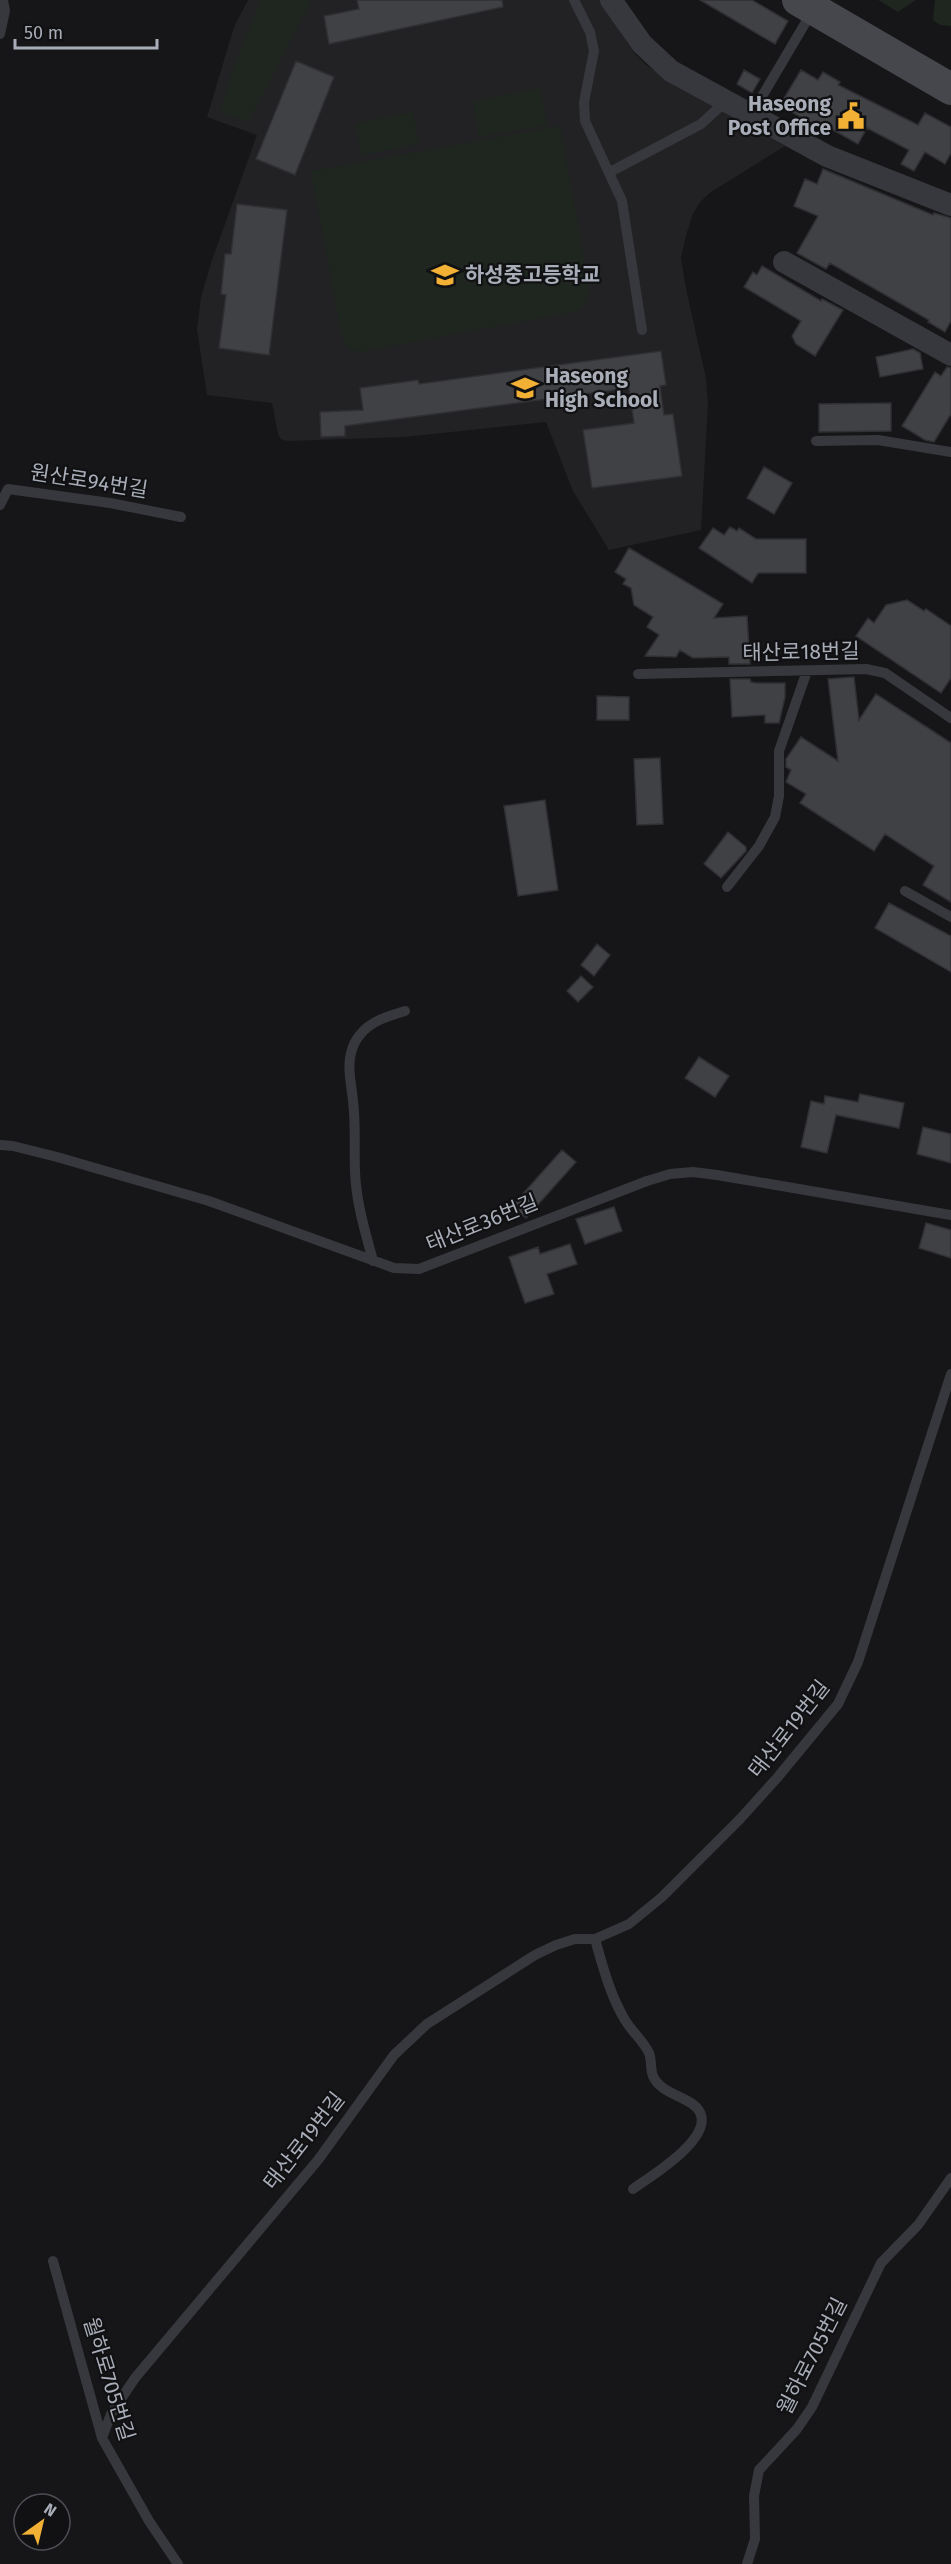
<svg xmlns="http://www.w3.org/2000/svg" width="951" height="2564" font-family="'Fira Sans','Noto Sans KR',sans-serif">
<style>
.built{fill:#222225}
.green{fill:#1e261f}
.building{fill:#404145;stroke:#303034;stroke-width:1.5}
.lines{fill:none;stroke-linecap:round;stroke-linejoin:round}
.lane{stroke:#37383d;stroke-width:10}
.street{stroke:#37383d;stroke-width:22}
.secondary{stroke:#45474d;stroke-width:32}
.labels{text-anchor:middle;stroke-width:4.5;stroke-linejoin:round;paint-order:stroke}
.poi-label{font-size:21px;font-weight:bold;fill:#a8adb8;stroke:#111113;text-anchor:start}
.street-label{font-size:21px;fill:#a8adb8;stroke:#111113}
</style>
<rect width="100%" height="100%" fill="#161618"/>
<!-- built -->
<path class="built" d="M248,0H600L634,53L646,65L785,146L711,192L700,202L692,216L685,239L681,258L686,289L706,378L708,404L701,530L609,550L573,491L546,422L405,437L287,441L281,439L278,434L272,403L207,395L197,329L201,297L212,260L257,135L207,117L234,27Z"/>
<!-- green -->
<path class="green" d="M260,0H312L248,122L220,113L232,72Z
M878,0H916L898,12Z
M935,0H951V26L940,25L933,20Z
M540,88L547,125L479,137L473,101Z
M413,112L419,144L362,155L355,123Z
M560,126L589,285C590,299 586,307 573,312L360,352L348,349L342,338L311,171Z"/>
<!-- building -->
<path class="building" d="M357,0H502L503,7L329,44L324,16L359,9Z
M700,0H752L788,21L775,44Z
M296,61L334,77L295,175L256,159Z
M744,70L760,79L752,93L737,84Z
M801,70L818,80L823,72L840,82L838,85L918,125L925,113L951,127V153L945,164L925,152L914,171L901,164L909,150L867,128L858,144L817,121L814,125L780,105Z
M823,169L933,215L934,213L951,218V321L945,332L928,322L929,320L830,263L826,269L797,253L818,216L794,206L805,179L817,184Z
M237,204L287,210L269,355L219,348L226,295L221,294L225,254H231Z
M762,266L821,301L822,299L843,310L815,356L796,344L792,336L801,321L744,287L753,272L757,275Z
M913,349L920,353L923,369L880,377L876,357Z
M661,351L666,385L660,386L664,415L673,414L682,476L592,488L583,430L634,423L629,388L345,426V436L321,437L320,412L363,410L360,388L418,380L419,384Z
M947,367L951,368V414L934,442L925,440L902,426L935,372L941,376Z
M891,403V431L819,432V404Z
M764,467L792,483L774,514L747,498Z
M730,527L737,531L739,528L756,539H806V573H758L752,583L699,548L713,528L724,535Z
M629,548L723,604L714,618L747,616L750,664H729V657L693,658L680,650L676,657L645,656L659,635L647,627L653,617L634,605L631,588L623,584L626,579L615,572Z
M907,600L924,611L926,609L951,626V678L941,693L856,636L868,618L874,623L886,605Z
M854,677L859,720L876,694L951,743V902L923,885L934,866L885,834L874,851L800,803L806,794L786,782L791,770L786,767V759L801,737L838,761L828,679Z
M730,679H750L751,682L756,683H785V697L779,723H765V715L732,717Z
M597,696L629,697V720H597Z
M660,758L663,824L637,825L634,759Z
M545,800L558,890L518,896L504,806Z
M728,832L746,847V851L721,878L704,864Z
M889,903L951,936V972L875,928Z
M597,944L610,955L594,976L581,965Z
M581,976L593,987L578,1002L567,991Z
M699,1057L729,1076L715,1097L685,1078Z
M860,1094L904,1103L899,1128L836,1115L827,1153L801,1147L811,1101L824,1104L825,1096L858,1102Z
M923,1127L951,1134V1163L917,1154Z
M562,1150L576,1162L526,1218L512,1206Z
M614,1207L622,1231L585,1244L576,1219Z
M926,1223L951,1230V1258L919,1248Z
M570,1244L577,1264L547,1274L554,1294L525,1303L509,1257L538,1247L540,1254Z"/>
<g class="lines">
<!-- lane -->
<path class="lane" d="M574,0L590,32L594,51L584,102L585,121L622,201L642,330
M0,34L5,11L3,0
M751,115L813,10
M610,172L701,124L725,102
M816,441L878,440L951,452
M0,505L8,489L110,503L181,517
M638,674L866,669L885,673L951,718
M727,887L759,846L775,817L779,796V751L807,671
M905,891L951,917
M0,1145L13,1146L57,1157L209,1201L394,1268L419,1269L647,1181L670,1174L693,1172L717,1175L951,1215
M373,1261C365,1231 356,1202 355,1171C354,1148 356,1124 353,1101C351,1080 345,1062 355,1042C366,1022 385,1017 405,1011
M595,1939C603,1967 610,1995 625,2020C632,2032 643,2040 649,2053C652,2060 650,2069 653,2076C662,2097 695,2096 701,2115C709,2141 651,2176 633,2189
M53,2261L102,2438L149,2521L178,2564
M102,2438L111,2414L135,2378L318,2160L394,2055L427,2024L535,1955L556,1945L575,1939H595L629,1924L662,1897L740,1819L777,1778L838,1704L858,1662L951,1374
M747,2564L755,2539L754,2496L759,2470L797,2429L812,2407L881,2263L918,2225L951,2178"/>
<!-- street -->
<path class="street" d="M611,0L642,44L671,71L827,156L951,205
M784,262L951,355"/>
<!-- secondary -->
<path class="secondary" d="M798,0L951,89"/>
</g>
<!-- icons -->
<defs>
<symbol id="civic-bare" viewBox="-9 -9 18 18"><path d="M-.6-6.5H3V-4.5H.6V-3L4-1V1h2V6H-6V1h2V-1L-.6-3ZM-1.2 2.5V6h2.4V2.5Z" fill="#f2b134" stroke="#111113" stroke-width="2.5" paint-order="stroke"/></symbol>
<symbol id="school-bare" viewBox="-9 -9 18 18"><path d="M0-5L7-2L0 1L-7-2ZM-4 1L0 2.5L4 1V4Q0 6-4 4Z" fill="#f2b134" stroke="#111113" stroke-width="2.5" paint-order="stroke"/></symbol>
</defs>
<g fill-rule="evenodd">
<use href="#civic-bare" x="832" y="97" width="38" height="38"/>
<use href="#school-bare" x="426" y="256" width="38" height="38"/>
<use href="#school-bare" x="506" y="369" width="38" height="38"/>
</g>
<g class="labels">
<!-- poi labels -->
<g class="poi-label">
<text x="831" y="111" text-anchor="end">Haseong<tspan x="831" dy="24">Post Office</tspan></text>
<text x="465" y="282">하성중고등학교</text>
<text x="545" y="383">Haseong<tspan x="545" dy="24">High School</tspan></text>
</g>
<!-- street labels -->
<g class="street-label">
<text transform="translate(89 481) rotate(9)" y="7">원산로94번길</text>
<text transform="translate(801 652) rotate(-1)" y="7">태산로18번길</text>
<text transform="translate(482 1223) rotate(-22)" y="7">태산로36번길</text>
<text transform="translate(789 1729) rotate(-52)" y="7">태산로19번길</text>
<text transform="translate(304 2141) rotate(-52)" y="7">태산로19번길</text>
<text transform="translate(812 2356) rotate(-63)" y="7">월하로705번길</text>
<text transform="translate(109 2379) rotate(73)" y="7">월하로705번길</text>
</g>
</g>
<!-- north arrow -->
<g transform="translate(42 2522) rotate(34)"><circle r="28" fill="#111113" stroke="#4d4f55" stroke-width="1.5"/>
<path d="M0-4.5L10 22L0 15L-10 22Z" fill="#f2b134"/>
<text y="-9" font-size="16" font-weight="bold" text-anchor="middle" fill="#a8adb8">N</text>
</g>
<!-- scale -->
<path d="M15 39v9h142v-9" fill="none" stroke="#a8adb8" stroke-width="3"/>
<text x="24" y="39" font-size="18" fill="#a8adb8" stroke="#111113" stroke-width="4.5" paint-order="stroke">50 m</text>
</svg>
